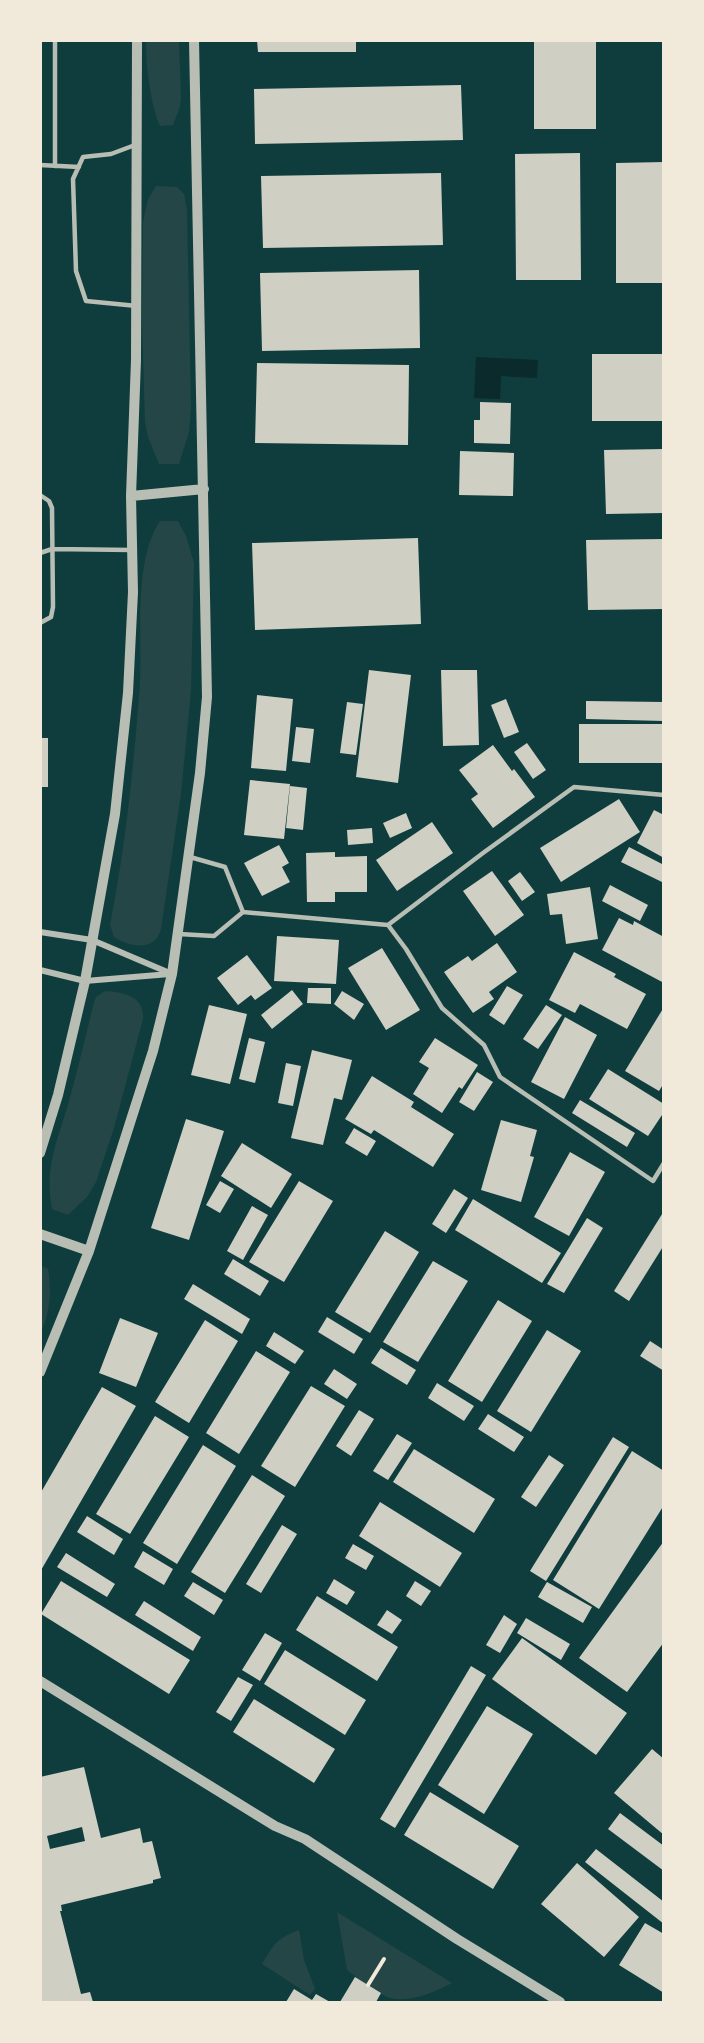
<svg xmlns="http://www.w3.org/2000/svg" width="704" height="2043" font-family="Barlow,sans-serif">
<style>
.green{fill:#244646}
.water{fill:#0a2a2b}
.building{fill:#cfcfc3;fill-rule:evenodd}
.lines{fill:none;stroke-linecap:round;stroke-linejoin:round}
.path{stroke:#f1e9da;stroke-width:4}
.service{stroke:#b8beb3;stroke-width:4.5}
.minor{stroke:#b8beb3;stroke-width:6}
.tertiary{stroke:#b8beb3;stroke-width:10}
</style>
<rect width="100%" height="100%" fill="#0f3d3e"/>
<!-- green -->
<path class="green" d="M146,41H179L181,98L180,107L173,125L160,126C150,103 146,65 146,41Z
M156,186L177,187L184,194L187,210L191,408L189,432L179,464H159L148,437L145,422L142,317L143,222L148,199Z
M160,521H178L186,536L194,563L191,690L181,794L161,929C155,952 130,947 114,937L110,925C125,849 133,773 139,697C144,645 131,565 160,521Z
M105,991C124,992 145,997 143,1019L114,1128L96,1182L87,1197L68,1215L52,1209C44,1166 58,1140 69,1101C78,1068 86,1035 94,1002L96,997Z
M41,1266L48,1269C52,1292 50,1311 41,1332Z
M337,1912L452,1983C434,1993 403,2006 383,1995C371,1989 359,1979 347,1970Z
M299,1930L304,1960L315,1989L310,1995L262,1964C274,1944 277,1938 299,1930Z"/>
<!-- water -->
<path class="water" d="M476,357L538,360L537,378L501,376L500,399L474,398Z"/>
<!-- building -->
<path class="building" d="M257,40H356V52H258Z
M534,40H596V129H534Z
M461,85L463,140L255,144L254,89Z
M580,153L581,280H516L515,154Z
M664,162V283H616V163Z
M441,173L443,245L263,248L261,176Z
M419,270L420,348L262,351L260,273Z
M592,354H664V421H592Z
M257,363L409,365L408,445L255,443Z
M480,402L511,403L510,444L474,443V420H480Z
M664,449V513L606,514L604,450Z
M460,451L514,453L513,496L459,495Z
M418,538L421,624L255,630L252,543Z
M664,539V609L588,610L586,540Z
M369,670L411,675L398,783L356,777Z
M441,670H477L479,745L443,746Z
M257,695L293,699L286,771L251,768Z
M506,699L519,732L504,738L491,705Z
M586,701L664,702V721L586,719Z
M347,702L363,704L356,755L340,753Z
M579,724H664V763H579Z
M296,727L314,729L310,763L292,761Z
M40,738H48V787H40Z
M527,743L546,770L533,779L514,752Z
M493,745L512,771L514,769L535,797L493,828L471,799L478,794L459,770Z
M250,780L290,784L284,839L244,835Z
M290,786L307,788L303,830L286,828Z
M619,799L640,832L561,882L540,848Z
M654,810L664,815V858L637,843Z
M406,813L412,828L390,838L383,823Z
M432,822L453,853L397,891L376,860Z
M372,828L373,843L348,845L347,830Z
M279,845L289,863L282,867L290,882L262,896L244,863Z
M629,847L664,865V883L621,862Z
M335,852V857L367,856V892H335V902H307L306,853Z
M492,871L524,915L495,936L463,891Z
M520,872L535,892L522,901L508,881Z
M610,885L648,905L640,921L602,901Z
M590,887L598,939L566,944L562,914L550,915L547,894Z
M619,918L633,925L634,921L664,937V983L602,950Z
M277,936L339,940L336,984L274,981Z
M497,943L517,972L489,992L494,999L473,1013L444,972L468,956L472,961Z
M382,948L420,1010L386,1030L348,968Z
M574,952L616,974L614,977L646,994L627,1029L580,1004L575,1013L549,1000Z
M247,955L272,988L255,1000L251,995L238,1005L217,978Z
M507,986L523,995L504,1025L489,1015Z
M308,988H331V1004L307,1003Z
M292,990L303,1004L272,1029L261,1015Z
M342,991L364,1004L354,1020L334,1004Z
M209,1005L247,1014L230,1084L191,1075Z
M546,1005L562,1015L538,1049L523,1039Z
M664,1007V1083L659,1091L625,1071Z
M565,1017L597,1035L564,1099L531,1082Z
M249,1038L265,1042L255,1083L239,1079Z
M435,1038L478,1065L462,1089L459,1087L442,1113L413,1094L429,1068L419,1062Z
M312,1050L352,1060L342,1100L334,1098L323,1145L291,1138Z
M286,1063L301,1066L293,1106L278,1103Z
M608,1069L664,1104V1112L648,1136L589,1099Z
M477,1072L493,1082L474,1111L459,1102Z
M372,1076L414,1102L411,1107L454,1134L433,1167L374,1130L371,1134L345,1119Z
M580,1100L635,1133L627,1147L572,1113Z
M186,1119L224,1131L189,1240L151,1228Z
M501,1120L537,1130L530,1156L534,1157L521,1202L481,1190Z
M354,1128L376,1141L367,1156L345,1143Z
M242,1143L292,1174L271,1208L221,1176Z
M570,1152L605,1172L569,1236L534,1217Z
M220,1181L234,1189L220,1213L206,1205Z
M299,1181L333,1201L284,1282L249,1262Z
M454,1189L468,1198L446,1233L432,1224Z
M473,1199L561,1253L542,1283L455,1230Z
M252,1206L268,1215L243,1260L227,1251Z
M664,1211V1245L629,1301L614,1291Z
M587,1218L603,1228L564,1293L547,1284Z
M385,1231L419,1252L370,1333L335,1312Z
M233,1259L269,1281L260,1296L224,1274Z
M433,1261L468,1281L418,1362L383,1342Z
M193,1284L250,1319L242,1334L184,1299Z
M498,1300L532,1321L482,1402L448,1381Z
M327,1317L363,1339L354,1354L318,1332Z
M120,1318L158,1333L136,1387L99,1373Z
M205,1320L238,1341L189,1423L155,1402Z
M547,1330L581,1351L531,1432L497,1411Z
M274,1332L304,1351L295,1364L266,1346Z
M650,1341L664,1350V1371L640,1356Z
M381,1348L416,1370L407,1385L371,1363Z
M256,1351L290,1372L239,1454L206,1433Z
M334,1369L357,1384L347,1399L324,1384Z
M437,1383L474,1406L464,1421L428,1398Z
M311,1386L345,1406L295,1487L261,1466Z
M102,1387L136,1406L40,1572V1494Z
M359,1410L374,1419L351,1456L336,1446Z
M488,1414L524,1437L514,1452L478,1429Z
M155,1416L189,1437L130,1534L96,1514Z
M397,1434L412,1443L388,1480L373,1471Z
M613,1437L629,1447L546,1581L530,1571Z
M203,1445L236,1466L177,1564L143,1543Z
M414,1449L495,1499L474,1533L393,1482Z
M632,1451L664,1471V1505L599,1609L553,1580Z
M549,1455L564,1465L536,1507L521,1497Z
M252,1475L285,1496L225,1593L191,1572Z
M380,1502L462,1553L440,1587L359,1536Z
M87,1516L123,1539L114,1555L77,1532Z
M282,1525L297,1534L261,1593L246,1584Z
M664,1541V1642L627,1692L579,1658Z
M353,1544L374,1556L366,1570L345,1558Z
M143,1551L173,1569L164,1585L134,1567Z
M66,1553L115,1584L107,1597L57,1567Z
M334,1579L355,1592L347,1605L326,1593Z
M61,1581L190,1660L169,1694L41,1614Z
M415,1581L431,1591L421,1606L406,1596Z
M193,1582L223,1600L214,1615L184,1596Z
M547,1582L592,1607L583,1623L538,1597Z
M317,1596L398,1647L377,1681L296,1630Z
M144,1601L201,1637L193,1651L135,1615Z
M387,1610L402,1620L392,1634L377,1625Z
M504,1615L517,1624L500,1653L486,1645Z
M526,1618L570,1644L561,1660L517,1633Z
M265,1633L282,1643L260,1681L242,1670Z
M522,1638L627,1713L596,1755L492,1679Z
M285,1650L366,1700L345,1735L264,1684Z
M471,1666L486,1675L395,1828L380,1819Z
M238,1677L253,1685L231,1721L216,1712Z
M254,1699L335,1749L314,1783L233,1732Z
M487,1706L533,1734L484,1814L438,1785Z
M652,1749L664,1759V1835L614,1793Z
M84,1767L101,1838L140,1828L143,1843L152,1841L161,1878L153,1880V1883L61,1905L62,1911H60L81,1994L90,1992L93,2002H40V1777ZM82,1827L85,1841L50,1849L47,1836Z
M430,1792L519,1846L493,1889L404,1835Z
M620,1813L664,1846V1871L608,1829Z
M596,1849L664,1902V1924L585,1862Z
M577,1863L639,1917L604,1957L541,1904Z
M645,1923L664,1934V1993L619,1965Z
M355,1977L381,1993L376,2002H340Z
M294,1989L312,2000L316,1994L330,2002H286Z"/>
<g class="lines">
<!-- path -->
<path class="path" d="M368,1985L384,1959"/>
<!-- service -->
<path class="service" d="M135,145L111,154L83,157L73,179L76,271L86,301L137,306
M40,165L79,167
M55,166V40
M40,495L49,501L52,508L53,607L51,617L40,623
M40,553L52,549L132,550
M664,795L574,787L483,853L388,925L406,949L442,1008L484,1045L500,1077L653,1181L664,1163
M190,857L225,867L243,912
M179,934L214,936L243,912L388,925"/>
<!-- minor -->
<path class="minor" d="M40,932L92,940L172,974
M40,970L85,981L170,974"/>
<!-- tertiary -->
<path class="tertiary" d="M131,496L204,489
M40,1153L58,1095L85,981L115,814L128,693L133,592L131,496L136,360L137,40
M40,1234L89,1251
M40,1372L89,1251L153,1051L172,974L200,773L207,697L194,40
M40,1681L275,1826L305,1839L457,1939L560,2002"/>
</g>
<!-- border -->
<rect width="704" height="2043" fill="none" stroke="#f1e9da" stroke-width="84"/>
</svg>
